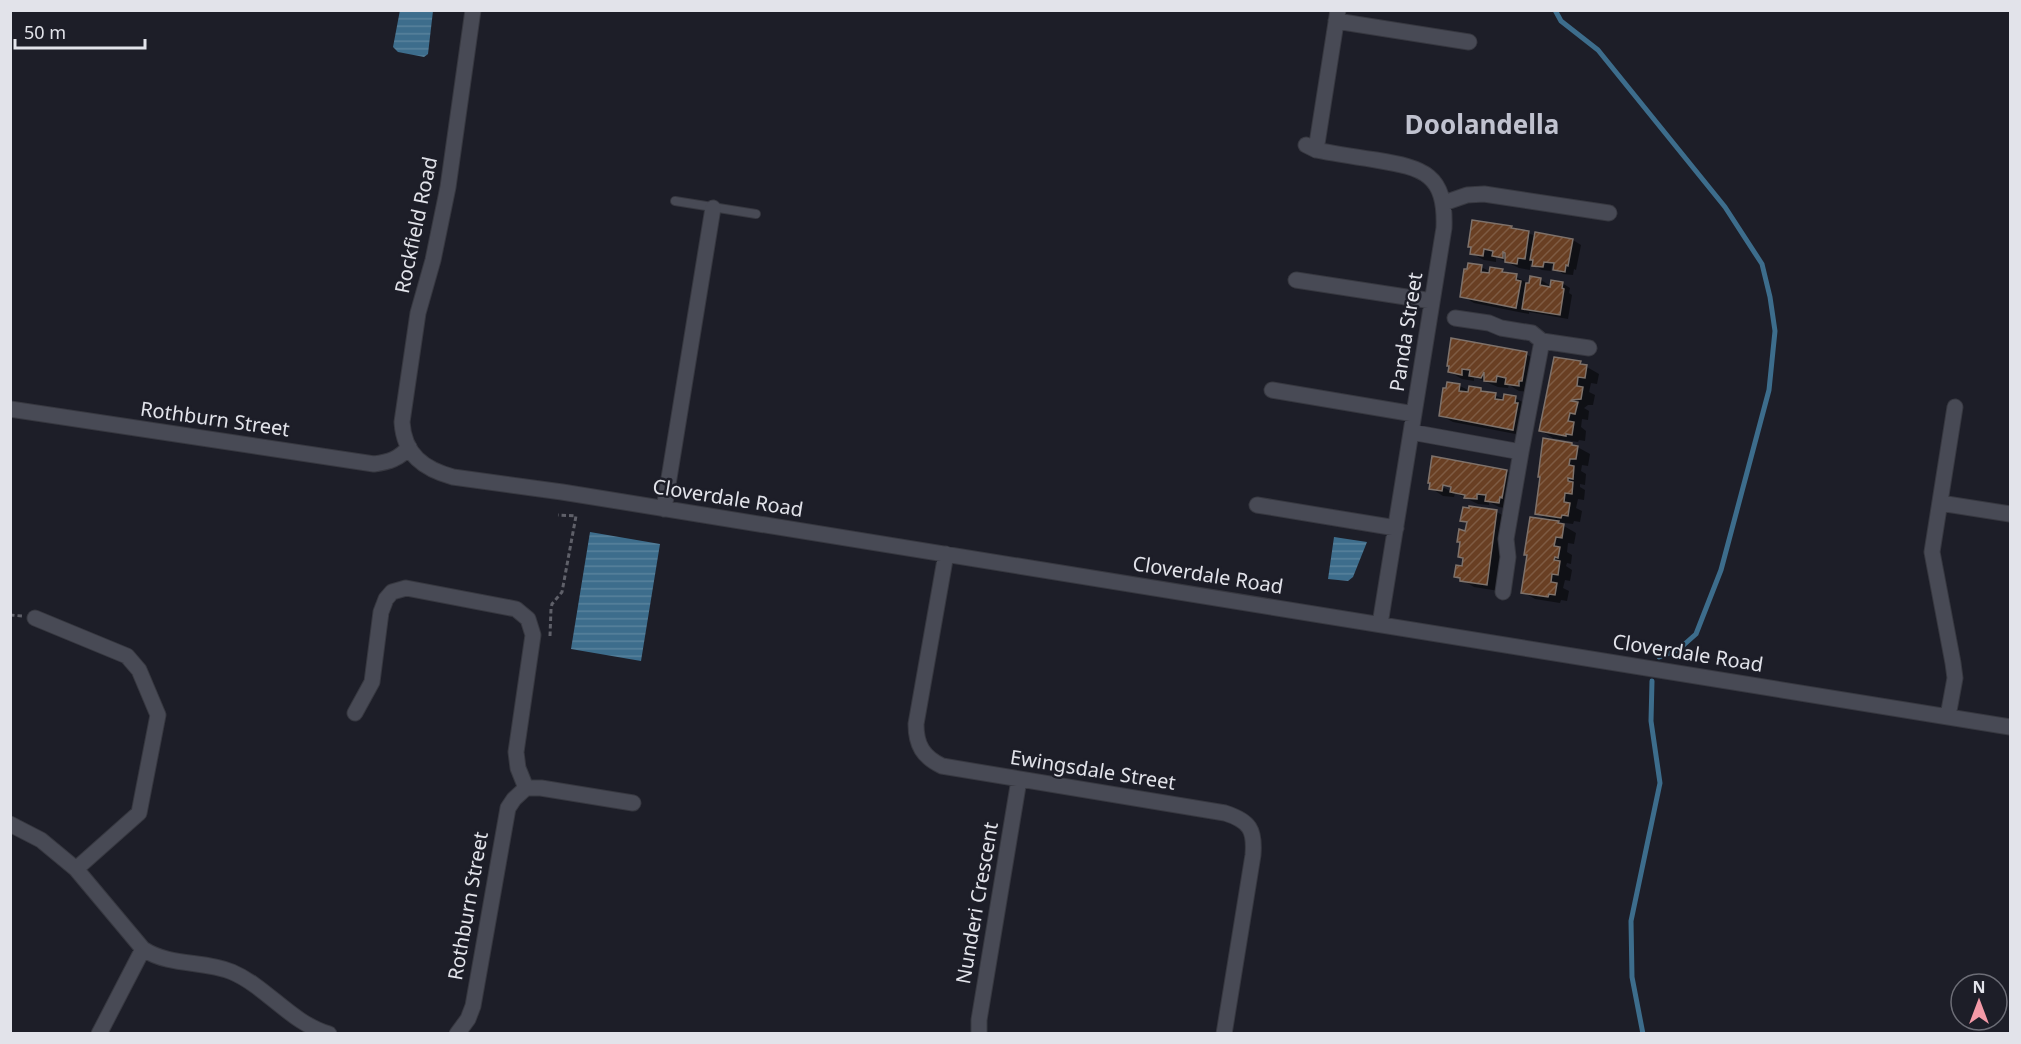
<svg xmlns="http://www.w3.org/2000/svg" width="2021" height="1044" font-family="'Noto Sans',sans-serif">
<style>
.water{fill:url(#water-rules)}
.shadow{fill:#0007;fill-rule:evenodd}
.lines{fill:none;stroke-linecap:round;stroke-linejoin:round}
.stream{stroke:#3d6d8c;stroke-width:5}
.building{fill:url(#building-hatch);stroke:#7e726b;stroke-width:1.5}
.lane-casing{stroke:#373840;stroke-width:10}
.street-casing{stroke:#373840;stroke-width:17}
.path{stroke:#5f6069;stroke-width:3;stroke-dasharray:4.5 3;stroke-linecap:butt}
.lane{stroke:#484a55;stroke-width:8}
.street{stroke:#484a55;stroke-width:15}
.labels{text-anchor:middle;stroke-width:5;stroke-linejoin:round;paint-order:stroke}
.street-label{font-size:20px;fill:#e2e3ea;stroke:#1d1e28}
.district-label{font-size:26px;font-weight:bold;fill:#c0c2cf;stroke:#1d1e28}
</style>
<defs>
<pattern id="water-rules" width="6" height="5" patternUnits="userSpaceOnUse" patternTransform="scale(1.5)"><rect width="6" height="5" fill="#3d6d8c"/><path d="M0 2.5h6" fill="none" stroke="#59829c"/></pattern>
<pattern id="building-hatch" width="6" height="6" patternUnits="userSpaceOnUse" patternTransform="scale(1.5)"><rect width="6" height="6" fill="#693f23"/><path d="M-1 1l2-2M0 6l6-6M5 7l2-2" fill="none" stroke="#7e5b43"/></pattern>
</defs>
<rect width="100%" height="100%" fill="#1d1e28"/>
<!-- water -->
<path class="water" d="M400,10L433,11L428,54L424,57L398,52L393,47Z
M590,532L660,544L641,661L571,649Z
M1334,537L1367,542L1353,577L1348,581L1328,579Z"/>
<!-- shadow -->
<path class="shadow" d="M1511,227L1536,236L1573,240L1581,245L1576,270L1574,269L1573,275L1563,274L1552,265L1551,271L1542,270L1530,264V270L1519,268L1496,257V262L1484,260L1471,253Z
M1481,267L1491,272L1502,270L1530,284L1531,278L1541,280L1549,285L1548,288L1562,283L1570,288L1569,293L1572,295L1568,319L1529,312V314L1474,303L1462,296Z
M1526,354L1538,361L1531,392L1519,391L1509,385L1508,388L1498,387L1474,377V381L1462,379L1450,372Z
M1580,363L1599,374L1597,384L1591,383L1589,392L1595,395L1593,405H1588L1584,408L1589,411L1588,420L1582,419L1581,427L1586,431L1585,441L1579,440L1578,442L1553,438L1541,431Z
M1448,384L1460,386L1470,391L1481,389L1505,400L1515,398L1528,405L1526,436L1453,422L1440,415Z
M1572,444L1590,454L1588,466L1582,465L1581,471L1586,474L1585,485L1580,484V487L1585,490L1584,500L1578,499L1576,508L1582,511L1580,522L1574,521L1573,524L1557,522L1576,533L1574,544L1568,543L1567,552L1572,555L1571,564L1567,563L1566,566L1572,570L1570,581L1565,580L1563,588L1569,591L1567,601L1561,600L1560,603L1535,599L1523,592L1550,521L1537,513Z
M1433,457L1506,471L1519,478L1515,504L1512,503L1511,509L1499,507L1489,502V505L1478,504L1455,493L1454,497L1443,496L1431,488L1432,483L1430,482ZM1437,480L1452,489V492L1435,483Z
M1497,512L1509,519L1499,591L1474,587L1456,576L1463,568L1465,559L1459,556L1468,523L1462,520Z"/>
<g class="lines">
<!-- stream -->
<path class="stream" d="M1555,10L1561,21L1598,50L1725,207L1762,264L1770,297L1775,331L1769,390L1721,570L1696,634L1678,650L1659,657
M1643,1034L1632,977L1631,921L1660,783L1651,721L1652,681"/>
</g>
<!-- building -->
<path class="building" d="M1472,220L1512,226L1511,228L1529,231L1525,259L1518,258L1517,264L1505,262V253L1503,252V258L1492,256L1493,251L1484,249L1483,256L1470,254L1471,247H1468Z
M1535,232L1573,239L1568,266L1566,265L1565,272L1553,270L1554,263L1544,262L1543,267L1532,266L1533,260H1530Z
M1468,263L1482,265L1481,272L1489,273L1490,267L1503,269L1502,272L1517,274L1516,280L1521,281L1516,308L1460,297L1464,269H1467Z
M1530,276L1541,278L1540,285L1550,287L1551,280L1563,282L1562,288L1564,289L1560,315L1522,309L1526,283H1529Z
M1451,338L1527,352L1522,381H1519V386L1505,384L1506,378L1497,376L1496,382L1484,381V372L1481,378L1469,376L1470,370L1462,369V375L1448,372L1449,366H1447Z
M1554,357L1581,361L1580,364L1587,365L1585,378L1578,377L1577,386L1583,387L1581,399L1572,400L1571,401L1578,402L1575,414L1570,413L1568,421L1574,422L1572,435L1566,434V436L1539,431Z
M1447,382L1460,384L1459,391L1468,392L1469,386L1481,388V391L1496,393L1495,399L1503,400L1504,394L1516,396L1515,403H1518L1513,430L1439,416L1443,388H1446Z
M1543,438L1572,443V445L1578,446L1576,459H1570L1569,465L1574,466L1573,479L1568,478V481L1573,482L1572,494L1565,493L1564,502L1570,503L1568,516L1562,515L1561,518L1535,514L1540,477H1538Z
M1432,456L1507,470L1502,498L1500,497L1499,503L1485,501L1486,495L1477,494V499L1464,498L1465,495L1450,492L1451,487L1443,485L1442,491L1429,489L1430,483H1428Z
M1469,506L1497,510L1487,585L1460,581V578L1454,577L1456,565L1462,566L1463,558L1458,557L1460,542H1457L1459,529L1465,531L1467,522L1460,521L1463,507L1469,508Z
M1530,517L1559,521L1558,523L1564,524L1562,538L1556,537L1554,546L1560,547L1558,558L1555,557L1554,560L1560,561L1558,575L1552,574L1551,582L1557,583L1555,595L1549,594L1548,597L1521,593L1527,555H1524Z"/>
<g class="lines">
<defs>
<path id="lane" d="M675,201L756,214"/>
<path id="street" d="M473,10L448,187L433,260L418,313L402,422C404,455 424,469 453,477L562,492L2010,727
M1336,21L1469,42
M1306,145L1316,150C1336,154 1356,157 1376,160C1424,168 1446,174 1444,228L1380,624
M1316,150L1338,10
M1444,203L1467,195L1484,194L1609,213
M1296,280L1432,301
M1455,318L1489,323L1501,328L1532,333L1542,341L1589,348
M1272,390L1414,414
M10,409L374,464C389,462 399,459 409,447
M1411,432L1521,452
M1940,503L2010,514
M1257,505L1396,528
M664,509L713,208
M946,554L916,724C916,745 923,757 942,766L1225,813C1250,821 1255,830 1253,855L1224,1034
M1503,592L1508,557L1506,539L1521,452L1542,341
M35,618L127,656L139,670L158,715L139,813L76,869
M355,713L372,682L381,612L386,599L392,592L406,588L516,609L528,619L533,635L516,752L518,768L526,788
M1948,716L1955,678L1953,663L1932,552L1955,407
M526,788H541L633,803
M10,824L41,840L76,869L143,949C171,967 203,960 232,972C267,987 291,1023 329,1034
M99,1034L143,949
M457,1034L468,1019L473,1006L508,808L514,799L526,788
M979,1034V1020L1019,780"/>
</defs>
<!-- lane casing -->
<use href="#lane" class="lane-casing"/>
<!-- street casing -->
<use href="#street" class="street-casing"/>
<!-- path -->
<path class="path" d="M10,615L22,616
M550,636L551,609L552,604L562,592L576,516L558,515"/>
<!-- lane -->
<use href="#lane" class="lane"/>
<!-- street -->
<use href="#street" class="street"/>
</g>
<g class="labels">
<!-- street labels -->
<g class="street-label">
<text transform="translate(416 225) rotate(-78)" y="7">Rockfield Road</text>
<text transform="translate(1406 332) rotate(-81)" y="7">Panda Street</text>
<text transform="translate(215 419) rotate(8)" y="7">Rothburn Street</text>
<text transform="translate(728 498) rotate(9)" y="7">Cloverdale Road</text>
<text transform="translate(1208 575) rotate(9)" y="7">Cloverdale Road</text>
<text transform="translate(1688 653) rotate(9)" y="7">Cloverdale Road</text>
<text transform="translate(1093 770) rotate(9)" y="7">Ewingsdale Street</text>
<text transform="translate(977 903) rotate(-80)" y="7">Nunderi Crescent</text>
<text transform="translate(468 906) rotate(-80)" y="7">Rothburn Street</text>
</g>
<!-- district labels -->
<g class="district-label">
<text x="1482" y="134">Doolandella</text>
</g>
</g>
<!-- border -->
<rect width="2021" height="1044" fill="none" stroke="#e2e3ea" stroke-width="24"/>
<!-- north arrow -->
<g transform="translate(1979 1002)"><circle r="28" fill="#1d1e28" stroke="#6c6d76" stroke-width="1.5"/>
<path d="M0-4.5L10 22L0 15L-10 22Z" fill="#f49aa7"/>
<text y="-9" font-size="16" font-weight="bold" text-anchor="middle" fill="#e2e3ea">N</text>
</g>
<!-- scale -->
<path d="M15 39v9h130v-9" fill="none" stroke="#e2e3ea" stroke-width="3"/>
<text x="24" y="39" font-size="18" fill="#e2e3ea" stroke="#1d1e28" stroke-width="4.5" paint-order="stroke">50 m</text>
</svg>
